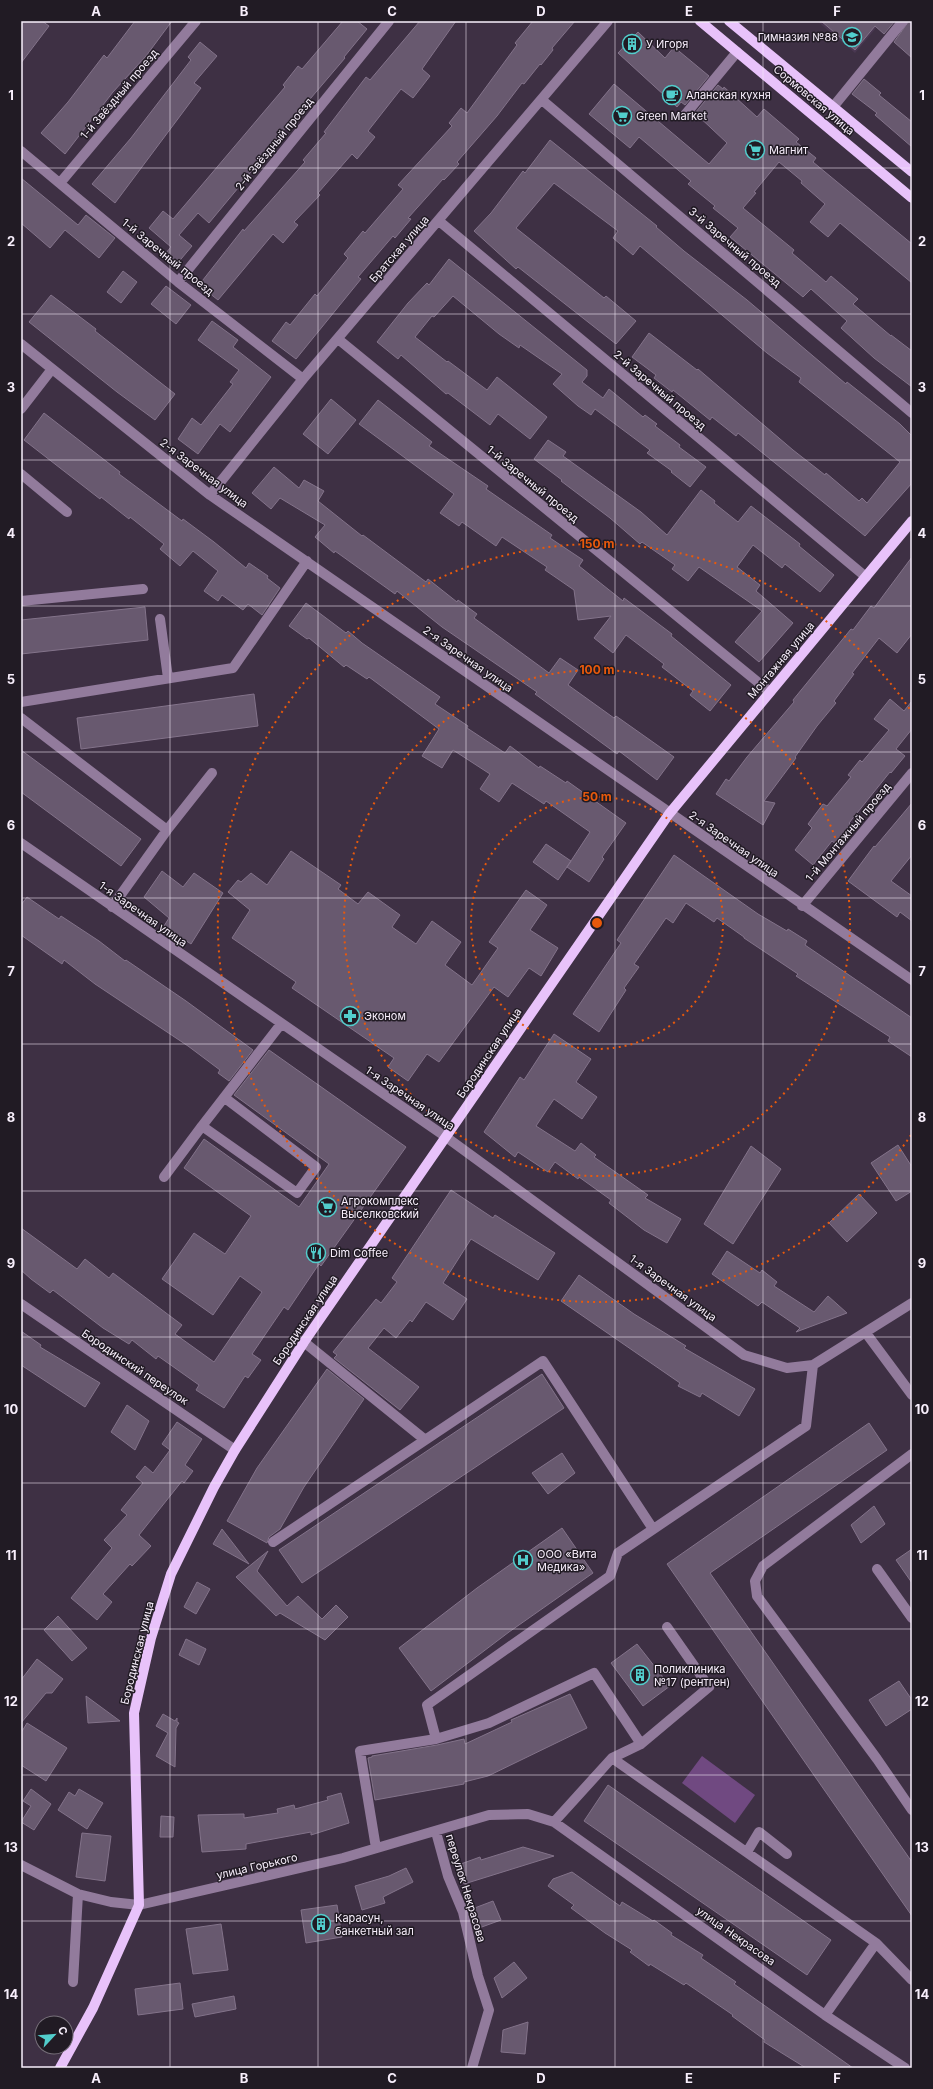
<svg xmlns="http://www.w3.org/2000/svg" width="933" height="2089" font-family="Inter,sans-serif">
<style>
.built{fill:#493751}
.green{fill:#704981}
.building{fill:#68596f;stroke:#83738a}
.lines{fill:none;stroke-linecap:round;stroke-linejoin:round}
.minor{stroke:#927b9c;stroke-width:10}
.major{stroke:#e8c2fa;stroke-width:10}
.grid{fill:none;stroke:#f8effc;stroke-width:1;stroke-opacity:0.55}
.ring{fill:none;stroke:#e8590c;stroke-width:2;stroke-dasharray:2 4}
.labels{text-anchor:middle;stroke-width:3;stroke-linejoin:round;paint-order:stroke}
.poi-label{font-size:11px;fill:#f8effc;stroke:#211b24;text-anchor:start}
.street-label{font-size:11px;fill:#f8effc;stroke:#211b24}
.centre{fill:#e8590c;stroke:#211b24;stroke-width:2}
.ring-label{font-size:12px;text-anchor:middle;font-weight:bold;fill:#e8590c;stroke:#211b24;stroke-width:3;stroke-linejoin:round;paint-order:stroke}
.neatline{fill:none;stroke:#f8effc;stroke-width:1.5}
.grid-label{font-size:13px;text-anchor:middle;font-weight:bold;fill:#f8effc}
</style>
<rect width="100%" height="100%" fill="#3e3044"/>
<!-- built -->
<path class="built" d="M817,21H882L855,53Z"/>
<!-- green -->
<path class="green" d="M702,1756L755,1795L735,1823L682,1783Z"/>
<!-- building -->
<path class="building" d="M21,21H42L49,26L21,63Z
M135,21H172L146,56L113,92L65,154L41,133L68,102L104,55L107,58Z
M343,21H357L367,29L344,57L345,58L282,132L243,182L209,223L198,213L179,235L192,246L176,265L164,255L171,247L149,228L163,211L173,219L285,87L283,85L298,66L302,69Z
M420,21H456L422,69L430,76L413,98L401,89L368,131L375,137L357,159L352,154L318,193L320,195L294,222L298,225L283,243L273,234L218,300L199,285L243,229L244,231L305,162L303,160L326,133L324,132L366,77L370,80Z
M533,21H575L552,48L553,50L541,65L540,64L524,84L522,83L497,116L457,162L459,164L444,180L443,179L408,218L411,219L395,238L393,236L358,277L361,279L296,359L272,341L286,322L290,325L315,294L317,296L348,258L344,254L363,231L365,233L403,189L398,185L452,126L449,123L461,108L467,113L517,45L515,43Z
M821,21H895L884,34L875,26L855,50Z
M909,21H912V58L894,42Z
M638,32L665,58L674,47L709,76L685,105L681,102L677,107L618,53Z
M200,42L217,56L194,83L201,88L115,203L92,184L131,138L191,60L188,57Z
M864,79L881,93L879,95L912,122V147L875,115L877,113L852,94Z
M614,84L709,164L727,143L695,113L718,85L723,89L724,87L757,117L764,109L799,139L796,142L816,158L813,162L912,244V283L840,223L828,237L810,222L825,204L801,183L802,181L779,162L754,192L756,193L743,208L794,250L792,253L826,282L831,276L858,299L853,304L891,336V335L912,351V387L874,358L841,328L847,321L811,289L803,297L730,237L738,228L713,208L715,206L688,184L691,181L639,137L630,148L589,114Z
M550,140L657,226L656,227L684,251L747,300L846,384L847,382L900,424L912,436V483L865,536L738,433L736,436L712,417L710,420L673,390L672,392L654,378L656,375L632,357L649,333L697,370L698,369L793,450L825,475L826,473L859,501L862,498L867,503L900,462L799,382L801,378L767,353L640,246L633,255L613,238L618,231L554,183L516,228L604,298L606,296L636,321L616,344L518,267L516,269L474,231L491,213L523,171L525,173Z
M21,178L78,225L86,215L115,238L99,258L65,230L50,248L21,223Z
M449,259L587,370V376L582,382L603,398L609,389L643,417L645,415L657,424L655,426L680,445L679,447L706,467L690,487L671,472L672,471L647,453L650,450L595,409L591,415L578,406L553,384L562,374L520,345L519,348L499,334L453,296L434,317L432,316L415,337L447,362L448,361L487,390L497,377L547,417L530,439L498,414L490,425L448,393L446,394L401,355L398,359L377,342L408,303L427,283L429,285Z
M123,271L137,282L121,303L107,292Z
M166,286L191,305L176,324L151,304Z
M51,295L96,329L95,331L175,394L155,420L117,392L29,322Z
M212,321L238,340L233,347L271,377L230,432L220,424L198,454L178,439L192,418L201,425L233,384L230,382L239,370L198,340Z
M331,399L356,420L328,454L303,434Z
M378,400L432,442L429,446L488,486L486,489L552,535L550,538L583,560L579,566L623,601L624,598L672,634L671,636L731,685L710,711L690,695L693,691L662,667L664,664L626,635L613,653L594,638L611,616L578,620L574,590L545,570L547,567L502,537L496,546L462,522L459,526L440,513L454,494L359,424Z
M44,413L120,472L119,474L182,521L183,519L214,542L246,568L249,563L268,576L267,578L280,588L262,615L248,604L243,610L222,595L218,601L204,591L218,571L193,551L180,566L160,549L164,544L130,517L129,519L101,497L100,499L24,440Z
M548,440L566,452L563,456L641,512L667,535L701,490L715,501L714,503L738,522L751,506L800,544L799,546L834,575L820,592L785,564L782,568L753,545L737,567L760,585L756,591L793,623L759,662L735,642L762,611L699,567L688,581L672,569L675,565L642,542L640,544L610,518L561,481L562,480L534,459Z
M274,467L299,488L304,480L324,491L318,501L362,536L363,535L426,582L428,579L457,602L458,600L477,614L474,618L549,673L560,658L578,670L568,685L614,718L616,716L674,757L657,780L619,751L617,754L535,694L537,692L442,627L397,591L395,594L335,551L334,553L315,537L325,525L280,498L271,509L252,493Z
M912,557V634L897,653L879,638L852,673L854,674L834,701L836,703L817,726L795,757L796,758L764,801L775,803L763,825L716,794L726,779L729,781L747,757L794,702L793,700L851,629L853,630L871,606L874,608Z
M306,603L346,633L348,631L362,643L440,697L435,704L468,726L467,728L505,753L510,746L539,768L540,766L566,783L567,781L626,823L602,857L604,859L589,882L567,867L590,832L546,801L544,804L512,783L499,802L480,789L490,774L453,750L442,768L422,756L439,729L369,677L367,679L346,665L344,667L309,638L307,639L289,626Z
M145,607L148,640L21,654V620Z
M254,694L258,726L81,749L77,718Z
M890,699L904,711L912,701V729L896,749L905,756L891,773L890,772L849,823L851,825L836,844L832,841L813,865L795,850L812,828L808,824L823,804L827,806L851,777L848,775L860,760L862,762L889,730L874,719Z
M21,750L141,839L121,866L21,792Z
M912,803V855L891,881L912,896V921L900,912L897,917L848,881L874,846L875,847Z
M546,844L571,861L558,880L533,862Z
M291,851L341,885L338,889L358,904L368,892L400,915L392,927L416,944L432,921L461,942L445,965L472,985L498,948L489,942L526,890L547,905L530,930L558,948L541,976L529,968L508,997L494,987L439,1062L427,1054L408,1081L388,1067L394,1058L292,988L296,982L232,938L250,910L228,892L238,880L241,882L251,873L267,885Z
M674,855L758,914L787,931L788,929L807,941L805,945L912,1018V1057L888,1041L890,1037L796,976L798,974L744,938V937L717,918L714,922L686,903L673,923L666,918L634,964L639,967L624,988L626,990L599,1032L573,1014L621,943L617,940Z
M162,871L183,887L194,873L223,893L191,944L164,926L169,918L144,897Z
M27,897L59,919L61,916L99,941L125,961L126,960L186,1001L253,1050L229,1081L218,1073L220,1070L188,1046L95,984L64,960L62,964L21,935V905Z
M554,1034L591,1059L576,1082L597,1097L582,1119L554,1099L536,1126L575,1151L581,1143L596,1155L594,1157L648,1195L645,1198L681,1219L667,1243L644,1230L609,1203L611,1200L579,1177L578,1179L555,1162L548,1172L518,1152L515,1157L484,1132L520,1077L524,1080Z
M269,1050L406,1147L321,1266L319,1264L288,1310L284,1307L252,1354L261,1360L248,1378L245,1376L224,1408L196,1390L199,1385L158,1356L156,1359L132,1340L129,1344L103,1328L53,1290L50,1293L31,1279L21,1270V1228L77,1269L85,1259L109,1278L113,1273L182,1325L175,1334L214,1362L262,1292L240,1276L213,1315L162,1279L194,1233L225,1254L251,1216L184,1168L204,1139L299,1207L329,1164L234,1095Z
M898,1145L912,1167V1191L896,1201L871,1163Z
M751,1146L781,1169L733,1244L704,1224Z
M451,1190L493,1218L495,1215L555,1253L538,1280L471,1239L443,1283L467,1299L453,1320L426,1302L412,1322L410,1320L396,1338L384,1328L368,1348L419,1387L400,1410L334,1358L337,1355L333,1352L376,1299L381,1303L397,1282L392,1278Z
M859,1194L877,1213L847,1242L829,1223Z
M727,1251L760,1273L762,1270L777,1282L774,1286L814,1312L828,1296L847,1313L796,1332L800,1328L762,1302L758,1306L712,1274Z
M579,1275L634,1314L686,1346L684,1348L755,1389L739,1416L702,1393L700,1397L678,1386L680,1383L561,1301Z
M21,1331L41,1345L40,1347L100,1383L85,1407L21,1365Z
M327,1369L364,1399L304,1487L280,1529L269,1537L267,1543L227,1521L257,1468Z
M542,1374L564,1408L302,1583L279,1550Z
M127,1405L149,1421L135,1450L111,1432Z
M177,1422L202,1439L185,1465L193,1471L184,1483L182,1481L139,1535L151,1546L132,1566L130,1564L103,1594L112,1602L97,1620L71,1598L112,1548L104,1540L127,1515L121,1510L143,1483L136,1477L145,1466L153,1473L170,1450L162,1444Z
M869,1423L887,1450L710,1573L912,1862V1916L667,1564Z
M562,1453L575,1473L548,1494L532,1473Z
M874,1506L885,1524L861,1543L851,1525Z
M562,1528L593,1573L509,1632L431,1691L399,1648L477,1588Z
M222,1529L249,1564L213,1544Z
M912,1549V1583L896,1560Z
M268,1551L257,1571L287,1606L298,1596L322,1619L336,1605L348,1617L325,1640L280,1613L276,1616L236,1577Z
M197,1582L210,1589L196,1614L184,1607Z
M58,1616L87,1648L72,1661L44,1630Z
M186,1639L206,1649L199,1665L179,1655Z
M637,1644L670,1686L643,1706L611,1663Z
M37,1659L63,1679L52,1693H46L21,1723V1680Z
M899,1681L912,1700V1709L886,1726L869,1700Z
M570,1694L587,1728L488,1776L464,1782V1784L375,1800L368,1758L372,1757V1756L437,1745L464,1739L465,1744L512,1722L511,1720Z
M86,1696L120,1721L88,1723Z
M163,1714L175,1721L177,1718V1722L179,1723L176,1728L175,1767L156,1756L168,1733L156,1726Z
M27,1723L67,1748L46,1781L21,1765V1733Z
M608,1785L831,1940L807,1975L584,1821Z
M31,1789L51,1804L34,1830L21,1822L31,1806L23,1801Z
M79,1789L103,1803L87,1829L58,1810L69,1792L75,1796Z
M341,1793L349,1823L311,1835V1832L246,1844V1849L202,1852L198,1815L244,1814V1818L278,1813L277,1809L294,1805L295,1809L328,1800L327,1797Z
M161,1816L174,1817L173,1837H160Z
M82,1833L111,1836L105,1881L76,1877Z
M523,1847L554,1856L464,1884L458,1865L480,1857L481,1860Z
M406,1868L413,1882L383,1897L385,1903L362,1910L355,1886L389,1876Z
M572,1872L620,1906L622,1902L653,1921L654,1920L672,1933L671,1935L703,1955L701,1958L736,1982L734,1984L853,2068H806L764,2042L765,2040L732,2016L733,2015L686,1983L684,1985L650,1964L649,1966L630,1952L632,1950L605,1933L571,1908L574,1905L548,1886L553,1879Z
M493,1901L501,1920L479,1928L472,1909Z
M337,1905L342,1937L306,1943L301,1910Z
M221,1924L228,1970L193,1974L186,1929Z
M514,1962L527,1978L502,1998L494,1978Z
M180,1983L183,2009L138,2015L135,1989Z
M234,1996L236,2009L195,2017L192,2004Z
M528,2022L525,2054L501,2052L503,2030Z"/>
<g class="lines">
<!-- minor -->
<path class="minor" d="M542,100L912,413
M833,107L903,21
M684,116L737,52
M21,151L178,282L303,379
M60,183L196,21
M439,221L866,577
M178,282L389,21
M338,339L770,692
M21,344L210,495L912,980
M21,409L52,369
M21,474L67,512
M210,495L303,379L608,21
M21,601L143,589
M160,619L168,678
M21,702L233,668L307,561
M21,718L167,830L112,907
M167,830L212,773
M21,843L446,1137L744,1355L787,1368L813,1365L912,1303
M802,906L912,773
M202,1126L281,1024
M164,1177L202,1126L297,1193L316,1167L225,1098
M21,1304L235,1450
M866,1333L912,1395
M304,1342L424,1439
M912,1454L763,1566L755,1581L757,1596L877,1759L912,1810
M273,1542L543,1361L653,1529
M877,1569L912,1618
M436,1739L427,1705L610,1576L618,1553L806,1426L813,1365
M612,1758L876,1943L912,1980
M554,1822L612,1758L641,1744L709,1687L667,1627
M436,1832L448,1876L463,1912L478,1976L489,2010L472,2068
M376,1848L360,1751L436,1739L489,1723L594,1673L641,1744
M747,1852L759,1832L787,1854
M21,1865L78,1894L111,1902L139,1905L343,1858L489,1815L528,1814L554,1822L825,2015L905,2068
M73,1982L78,1894
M825,2015L876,1943"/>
<!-- major -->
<path class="major" d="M700,21L912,198
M729,21L912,172
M60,2068L93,2008L139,1905L134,1713L151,1638L171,1574L214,1487L235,1450L304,1342L669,814L912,521"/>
</g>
<!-- grid -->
<path class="grid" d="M170,21V2068M318,21V2068M466,21V2068M615,21V2068M763,21V2068M21,168H912M21,314H912M21,460H912M21,606H912M21,752H912M21,898H912M21,1044H912M21,1191H912M21,1337H912M21,1483H912M21,1629H912M21,1775H912M21,1921H912"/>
<!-- distance rings -->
<g class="ring">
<circle cx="597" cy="923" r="126"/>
<circle cx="597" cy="923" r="253"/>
<path d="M911 1135A379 379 0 1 1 911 711"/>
</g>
<!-- icons -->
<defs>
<symbol id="school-ring" viewBox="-11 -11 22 22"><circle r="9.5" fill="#211b24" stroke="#52cdcc" stroke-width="1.5"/><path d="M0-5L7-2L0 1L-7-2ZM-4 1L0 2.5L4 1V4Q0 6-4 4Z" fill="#52cdcc"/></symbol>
<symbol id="building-ring" viewBox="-11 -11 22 22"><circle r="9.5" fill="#211b24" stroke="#52cdcc" stroke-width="1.5"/><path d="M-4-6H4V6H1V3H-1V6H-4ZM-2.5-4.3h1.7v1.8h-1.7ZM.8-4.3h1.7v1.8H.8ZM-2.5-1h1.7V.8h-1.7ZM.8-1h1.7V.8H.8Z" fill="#52cdcc"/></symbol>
<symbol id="cafe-ring" viewBox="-11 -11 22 22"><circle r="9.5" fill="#211b24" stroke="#52cdcc" stroke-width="1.5"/><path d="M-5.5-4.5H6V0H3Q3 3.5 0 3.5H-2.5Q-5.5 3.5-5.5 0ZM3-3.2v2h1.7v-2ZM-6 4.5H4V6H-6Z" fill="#52cdcc"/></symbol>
<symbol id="supermarket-ring" viewBox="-11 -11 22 22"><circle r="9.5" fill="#211b24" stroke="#52cdcc" stroke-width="1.5"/><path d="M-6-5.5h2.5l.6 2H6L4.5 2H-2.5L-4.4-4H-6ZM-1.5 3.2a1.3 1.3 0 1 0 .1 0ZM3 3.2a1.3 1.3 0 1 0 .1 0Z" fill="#52cdcc"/></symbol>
<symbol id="pharmacy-ring" viewBox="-11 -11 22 22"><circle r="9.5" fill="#211b24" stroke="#52cdcc" stroke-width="1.5"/><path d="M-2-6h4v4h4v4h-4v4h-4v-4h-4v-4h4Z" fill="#52cdcc"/></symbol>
<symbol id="restaurant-ring" viewBox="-11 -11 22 22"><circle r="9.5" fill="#211b24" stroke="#52cdcc" stroke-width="1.5"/><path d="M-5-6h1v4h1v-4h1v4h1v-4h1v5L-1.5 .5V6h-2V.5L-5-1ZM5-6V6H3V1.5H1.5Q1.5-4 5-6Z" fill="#52cdcc"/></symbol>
<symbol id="hospital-ring" viewBox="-11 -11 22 22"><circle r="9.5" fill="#211b24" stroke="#52cdcc" stroke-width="1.5"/><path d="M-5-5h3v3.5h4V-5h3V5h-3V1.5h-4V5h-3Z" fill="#52cdcc"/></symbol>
</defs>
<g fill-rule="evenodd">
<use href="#school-ring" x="841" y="26" width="22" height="22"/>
<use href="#building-ring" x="621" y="33" width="22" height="22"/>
<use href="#cafe-ring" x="661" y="84" width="22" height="22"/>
<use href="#supermarket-ring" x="611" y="105" width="22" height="22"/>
<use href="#supermarket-ring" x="744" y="139" width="22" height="22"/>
<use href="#pharmacy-ring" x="339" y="1005" width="22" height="22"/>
<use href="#supermarket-ring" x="316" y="1196" width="22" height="22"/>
<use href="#restaurant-ring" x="305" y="1242" width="22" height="22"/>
<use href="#hospital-ring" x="512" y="1549" width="22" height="22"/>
<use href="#building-ring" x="629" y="1664" width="22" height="22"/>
<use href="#building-ring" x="310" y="1913" width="22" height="22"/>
</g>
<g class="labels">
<!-- poi labels -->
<g class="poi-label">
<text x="838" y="41" text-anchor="end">Гимназия №88</text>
<text x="646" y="48">У Игоря</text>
<text x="686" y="99">Аланская кухня</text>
<text x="636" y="120">Green Market</text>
<text x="769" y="154">Магнит</text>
<text x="364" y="1020">Эконом</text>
<text x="341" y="1205">Агрокомплекс<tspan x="341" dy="13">Выселковский</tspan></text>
<text x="330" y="1257">Dim Coffee</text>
<text x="537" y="1558">ООО «Вита<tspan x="537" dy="13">Медика»</tspan></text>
<text x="654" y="1673">Поликлиника<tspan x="654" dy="13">№17 (рентген)</tspan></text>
<text x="335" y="1922">Карасун,<tspan x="335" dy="13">банкетный зал</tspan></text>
</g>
<!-- street labels -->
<g class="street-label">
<text transform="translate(119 94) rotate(-50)" y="4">1-й Звёздный проезд</text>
<text transform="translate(814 100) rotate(40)" y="4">Сормовская улица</text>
<text transform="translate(274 144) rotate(-51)" y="4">2-й Звёздный проезд</text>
<text transform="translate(735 247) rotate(40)" y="4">3-й Заречный проезд</text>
<text transform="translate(399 249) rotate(-49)" y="4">Братская улица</text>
<text transform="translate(168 257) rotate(39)" y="4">1-й Заречный проезд</text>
<text transform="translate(660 390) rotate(40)" y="4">2-й Заречный проезд</text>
<text transform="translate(204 473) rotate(37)" y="4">2-я Заречная улица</text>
<text transform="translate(533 484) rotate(39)" y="4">1-й Заречный проезд</text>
<text transform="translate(468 659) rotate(35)" y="4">2-я Заречная улица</text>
<text transform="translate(781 660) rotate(-50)" y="4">Монтажная улица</text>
<text transform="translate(848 832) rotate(-50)" y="4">1-й Монтажный проезд</text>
<text transform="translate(734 844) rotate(35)" y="4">2-я Заречная улица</text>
<text transform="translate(143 914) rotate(35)" y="4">1-я Заречная улица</text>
<text transform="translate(489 1053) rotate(-56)" y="4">Бородинская улица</text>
<text transform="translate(410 1098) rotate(34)" y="4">1-я Заречная улица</text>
<text transform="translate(673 1288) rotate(36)" y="4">1-я Заречная улица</text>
<text transform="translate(305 1320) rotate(-56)" y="4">Бородинская улица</text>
<text transform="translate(135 1367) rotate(34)" y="4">Бородинский переулок</text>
<text transform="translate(137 1653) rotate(-76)" y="4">Бородинская улица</text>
<text transform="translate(257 1866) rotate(-13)" y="4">улица Горького</text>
<text transform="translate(466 1888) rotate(73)" y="4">переулок Некрасова</text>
<text transform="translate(736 1936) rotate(35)" y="4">улица Некрасова</text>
</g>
</g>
<circle cx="597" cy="923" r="6" class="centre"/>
<g class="ring-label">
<text x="597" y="548">150 m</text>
<text x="597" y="674">100 m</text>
<text x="597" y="801">50 m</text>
</g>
<!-- border -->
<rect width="933" height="2089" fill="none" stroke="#211b24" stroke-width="44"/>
<!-- north arrow -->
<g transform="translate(54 2035) rotate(64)"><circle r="19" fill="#211b24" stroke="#77707a"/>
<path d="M0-3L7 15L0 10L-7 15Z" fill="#52cdcc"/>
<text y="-6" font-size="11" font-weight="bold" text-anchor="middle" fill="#f8effc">С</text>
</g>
<rect x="22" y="22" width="889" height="2045" class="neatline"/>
<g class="grid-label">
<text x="96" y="16">A</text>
<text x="244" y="16">B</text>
<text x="392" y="16">C</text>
<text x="541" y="16">D</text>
<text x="689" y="16">E</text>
<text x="837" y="16">F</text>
<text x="11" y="100">1</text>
<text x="922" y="100">1</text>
<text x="11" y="246">2</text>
<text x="922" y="246">2</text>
<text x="11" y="392">3</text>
<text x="922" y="392">3</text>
<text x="11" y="538">4</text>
<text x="922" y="538">4</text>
<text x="11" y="684">5</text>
<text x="922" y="684">5</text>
<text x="11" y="830">6</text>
<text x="922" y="830">6</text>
<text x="11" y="976">7</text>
<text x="922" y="976">7</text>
<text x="11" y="1122">8</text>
<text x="922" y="1122">8</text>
<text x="11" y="1268">9</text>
<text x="922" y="1268">9</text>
<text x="11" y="1414">10</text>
<text x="922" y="1414">10</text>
<text x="11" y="1560">11</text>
<text x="922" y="1560">11</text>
<text x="11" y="1706">12</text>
<text x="922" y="1706">12</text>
<text x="11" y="1852">13</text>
<text x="922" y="1852">13</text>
<text x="11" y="1999">14</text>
<text x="922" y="1999">14</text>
<text x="96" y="2083">A</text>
<text x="244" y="2083">B</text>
<text x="392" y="2083">C</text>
<text x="541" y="2083">D</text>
<text x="689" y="2083">E</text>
<text x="837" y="2083">F</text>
</g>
</svg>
